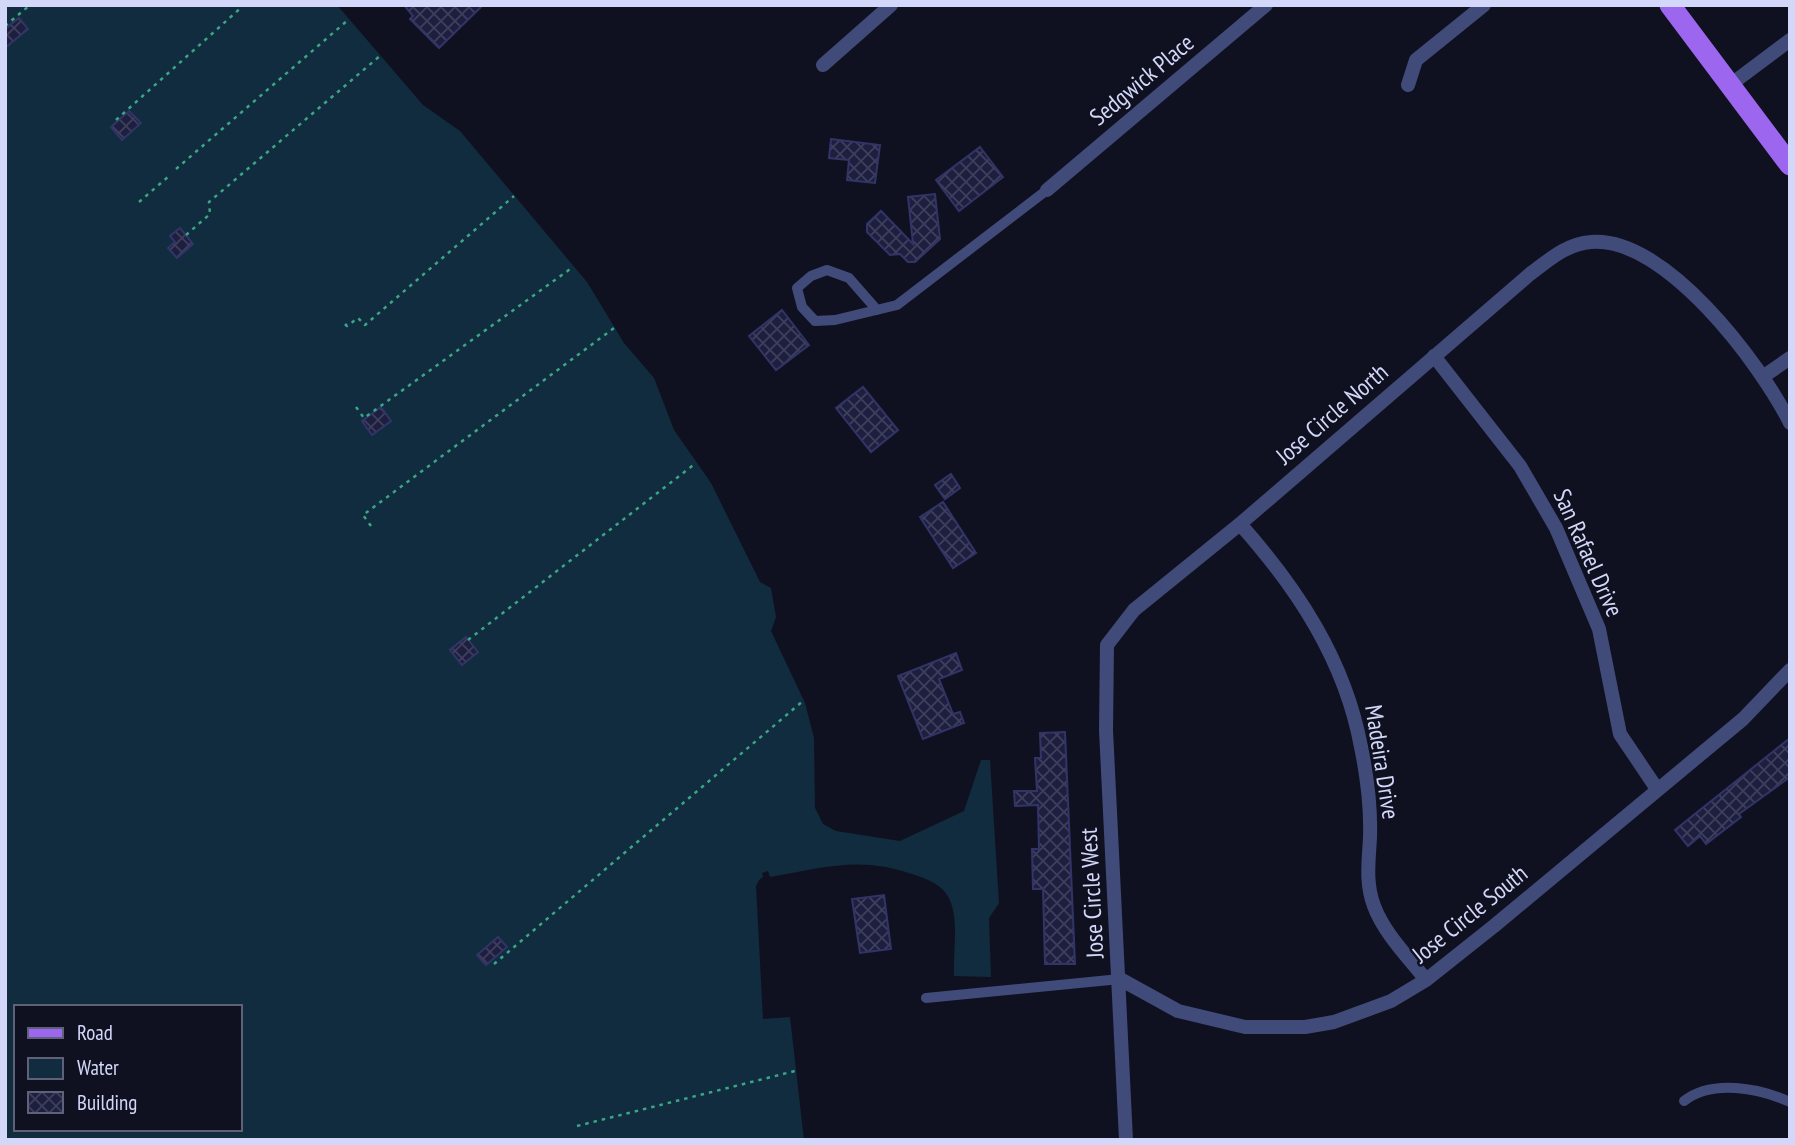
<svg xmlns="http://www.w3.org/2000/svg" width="1795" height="1145" font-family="'PT Sans Narrow',sans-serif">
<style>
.water{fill:#112c3e;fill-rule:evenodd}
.building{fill:url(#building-cross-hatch);stroke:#323468;stroke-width:2}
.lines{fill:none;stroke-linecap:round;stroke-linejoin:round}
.path{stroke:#3ba687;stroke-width:2.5;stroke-dasharray:3.5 5;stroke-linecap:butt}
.lane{stroke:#404b7a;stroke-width:10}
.street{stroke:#404b7a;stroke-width:14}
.primary{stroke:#9c67ee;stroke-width:21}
.labels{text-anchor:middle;stroke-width:5;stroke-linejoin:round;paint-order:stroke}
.street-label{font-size:24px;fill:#d3d8fa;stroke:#101120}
</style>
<defs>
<pattern id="building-cross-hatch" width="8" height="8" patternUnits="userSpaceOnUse" patternTransform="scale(1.75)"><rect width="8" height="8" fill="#1e1f3f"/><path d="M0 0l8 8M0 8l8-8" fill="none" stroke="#3e3f5c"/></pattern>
</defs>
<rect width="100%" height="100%" fill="#101120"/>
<!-- water -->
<path class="water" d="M5,5H337L423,105L460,131L587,282L624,343L654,378L674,430L711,483L760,582L771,588L776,617L771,631L805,703L814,738L815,808L823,824L836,831L900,841L964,811L981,760H990L999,903L989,918L991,977L954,976C953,955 958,926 952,906C948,889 933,881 918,876C862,855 826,867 770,877L768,871L762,873L763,877L759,880L756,886L763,1019L790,1017L804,1140H5ZM16,1007H240V1129H16Z"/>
<!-- building -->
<path class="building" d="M404,5H483L439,48L410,19L413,16Z
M19,18L28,29L5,48V29Z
M129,111L141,123L122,140L111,127Z
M831,139L880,145L875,183L847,180L849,160L829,158Z
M980,147L1003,177L959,211L936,180Z
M935,194L940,239L915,262H908L900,254L890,255L867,232V224L881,211L913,244L908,197Z
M180,228L193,244L177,258L168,248L175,242L170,236Z
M782,310L809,345L776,370L749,336Z
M863,387L898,430L871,452L836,408Z
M381,407L391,421L372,435L362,421Z
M951,474L960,488L945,499L935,485Z
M943,502L976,553L953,568L920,517Z
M466,637L478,652L462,665L450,650Z
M956,653L962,670L939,679L953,714L960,712L964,723L923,739L898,676Z
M1065,732L1075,964H1045L1043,889H1033L1032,849H1039L1038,805L1015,806L1014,791H1037L1035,758H1041L1040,733Z
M1790,738V777L1739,814L1741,817L1706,844L1700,836L1688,846L1675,830Z
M884,895L891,949L860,953L852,899Z
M498,937L507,947L486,965L477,955Z"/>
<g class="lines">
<!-- path -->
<path class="path" d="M5,26L30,5
M116,120L244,5
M176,169L348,20
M139,202L169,176
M186,235L210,214L209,202L381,55
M345,324L347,326L358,318L365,325L514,196
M356,407L364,418L573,267
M371,526L363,515L614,328
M468,640L696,463
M494,964L803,701
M577,1126L795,1071"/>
<!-- lane -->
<path class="lane" d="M877,310L849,278L827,270L811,276L797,288L802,307L815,321L835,320L897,305L1047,190
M926,998L1120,979
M1684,1101C1712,1079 1759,1088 1790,1102"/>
<!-- street -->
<path class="street" d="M823,65L891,5
M1408,85L1416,60L1484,5
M1730,85L1790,40
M1047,190L1266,5
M1434,356L1520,466L1556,528L1599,629L1620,734L1657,789
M1764,376L1790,358
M1240,524C1297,588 1345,660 1361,747C1367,776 1371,807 1370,837C1369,860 1365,882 1374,906C1384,933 1408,957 1426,980
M1120,979L1178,1011L1245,1027H1305L1334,1022L1391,1001L1426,980L1494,926L1743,719L1790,670
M1126,1140L1106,730L1107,645L1134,610L1240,524L1530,274C1549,260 1566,244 1591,242C1664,235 1761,364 1790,423"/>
<!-- primary -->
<path class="primary" d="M1670,5L1790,165"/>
</g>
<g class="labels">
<!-- street labels -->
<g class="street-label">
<text transform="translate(1142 80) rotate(-40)" y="8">Sedgwick Place</text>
<text transform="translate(1332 414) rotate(-41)" y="8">Jose Circle North</text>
<text transform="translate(1588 553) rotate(66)" y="8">San Rafael Drive</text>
<text transform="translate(1382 762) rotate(81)" y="8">Madeira Drive</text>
<text transform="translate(1092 893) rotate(-93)" y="8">Jose Circle West</text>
<text transform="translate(1470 914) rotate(-39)" y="8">Jose Circle South</text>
</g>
</g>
<!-- border -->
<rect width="1795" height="1145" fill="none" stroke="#d3d8fa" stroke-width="14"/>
<!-- legend -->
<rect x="14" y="1005" width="228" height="126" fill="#101120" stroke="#5e6177" stroke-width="2"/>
<rect x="28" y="1028" width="35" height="10" fill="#9c67ee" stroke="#5e6177" stroke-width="2"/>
<text x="77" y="1040" font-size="21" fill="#d3d8fa">Road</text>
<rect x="28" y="1058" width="35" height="21" fill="#112c3e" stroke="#5e6177" stroke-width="2"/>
<text x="77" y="1075" font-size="21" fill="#d3d8fa">Water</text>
<rect x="28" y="1092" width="35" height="21" fill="url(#building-cross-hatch)" stroke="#5e6177" stroke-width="2"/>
<text x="77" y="1110" font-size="21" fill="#d3d8fa">Building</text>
</svg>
